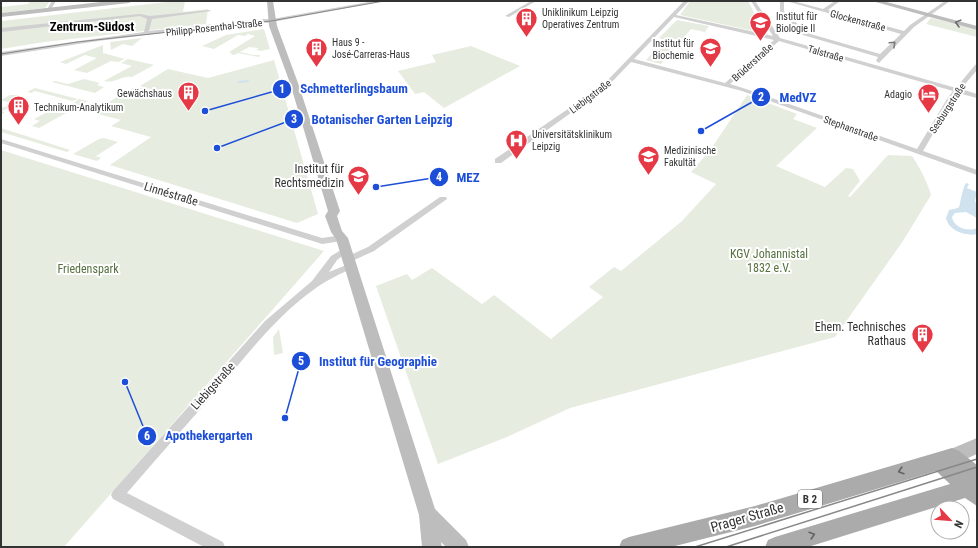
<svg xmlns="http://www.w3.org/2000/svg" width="978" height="548" font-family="'Roboto Condensed',sans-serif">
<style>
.green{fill:#e6ecdf}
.water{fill:#cfe2ee}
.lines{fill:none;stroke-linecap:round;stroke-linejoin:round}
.stream{stroke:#cfe2ee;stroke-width:2}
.street{fill:#d0d0d0;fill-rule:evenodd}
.secondary{fill:#bdbdbd;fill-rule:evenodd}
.primary{fill:#ababab;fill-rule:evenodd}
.tram-far1{stroke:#888;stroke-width:1}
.tram{stroke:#888;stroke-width:1.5}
.oneway{stroke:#6a6a6a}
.oneway2{stroke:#7a7a7a}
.oneway3{stroke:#636363}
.labels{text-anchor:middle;stroke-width:4;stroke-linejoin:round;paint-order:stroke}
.far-poi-label{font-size:10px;fill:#333;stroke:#fff;text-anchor:start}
.far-street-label{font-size:10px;fill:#333;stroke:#fff}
.shield{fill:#fff;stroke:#707070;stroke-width:1}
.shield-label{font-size:11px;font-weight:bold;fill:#333}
.poi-label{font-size:12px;fill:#333;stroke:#fff;text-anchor:end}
.street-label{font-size:12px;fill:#333;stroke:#fff}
.park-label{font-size:12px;fill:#56703f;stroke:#fff}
.far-district-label{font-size:13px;font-weight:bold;fill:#000;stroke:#fff}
.near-street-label{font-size:14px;fill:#333;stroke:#fff}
.leader{fill:none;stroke:#1d4ed8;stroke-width:1.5}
.callout-dot{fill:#1d4ed8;stroke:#fff;stroke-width:1.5}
.mark-label{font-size:12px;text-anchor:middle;font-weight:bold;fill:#fff}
.callout-label{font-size:13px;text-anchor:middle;font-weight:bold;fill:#1d4ed8;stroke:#fff;stroke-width:4;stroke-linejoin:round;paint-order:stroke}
</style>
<rect width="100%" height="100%" fill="#fff"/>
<!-- green -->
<path class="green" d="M30,1H50L45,8L1,13V7L28,4Z
M176,1H185L183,12L208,9L206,24L44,42L1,49V21Z
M690,1H748L761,26L768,34L680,15Z
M931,18L977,30V37L926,24Z
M677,20L709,26L705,32L691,29L661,64L646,60L665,40L659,38Z
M264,29L270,49L261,51L256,50L259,48L249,47L240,52L253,55H260L259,57L238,53L234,55L230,54L232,53L229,52L255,36L248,34L245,36L238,35L214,49L202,46L226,35Z
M142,38L132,46L123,44L111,50L110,42Z
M103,45V53L125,59L118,62L111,61L87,73L74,70L97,58L85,55L66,64L60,62Z
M471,46L520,66L444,108L424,92L415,94L398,71L436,62L432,55Z
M128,59L154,65L132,77C122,75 114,84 104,81L132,66L121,63Z
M274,60L318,214L297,223L110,165L151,137L111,126L121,120L91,112L135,87L160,92L140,86L168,69L208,78Z
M84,79L100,83L97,85L104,87L95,93L52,82L55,81L68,84Z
M35,88L78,99L72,101L35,91L31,93L27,92Z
M10,95H17L29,99L2,111L5,113L1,114V108L8,106L6,105L11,103L1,100Z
M747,95L797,114L793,119L817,128L776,166L825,187L846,168L853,169L860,181L848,196L850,197L888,155L912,156C920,168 927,181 931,195L903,241L835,337L570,408L507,437L438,464L376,286L407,274L412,280L432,268L482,304L494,295L551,339L603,297L589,287L614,267L621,271L682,221L716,184L691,172L711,149Z
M79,99L88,101L39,128L32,126L40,121L34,119L57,107L68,110L74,106L71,105Z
M1,128L70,150L67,152L1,132Z
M104,138L118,142L96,156L101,158L97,161L73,154L99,139Z
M1,150L324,251L64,547H1Z
M279,329L283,353L274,355L273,337Z"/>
<!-- water -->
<path class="water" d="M966,183L969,184L967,188L977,192L975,201L977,205V218L966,212L955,213L952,217C954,228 968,232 977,228V234C966,237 948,230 946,218L949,210C952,209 957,209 959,207C960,206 962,189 966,183Z"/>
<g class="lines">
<!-- stream -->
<path class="stream" d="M239,82L248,81"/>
<!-- street -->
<path class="street" d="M52,1H56L50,11H46Z
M374,1H384L267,23L260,21L98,41L1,56V52L144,32L147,19L140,16L1,32V28L140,14L150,16L209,10L211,11L152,19L149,31L260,19H272Z
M531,1H536L509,17L505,16Z
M684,1H689L676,15L773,36L751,1H755L780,38L956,88L975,65L977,64V70L961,89L977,94V98L958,93L953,100L923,151L977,170V175L742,91L631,62L607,87L501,163H495V159L603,85ZM674,17L774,40L725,83L634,59ZM779,41L953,91L947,99L917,149L746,89L730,84Z
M780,1H784V11L807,33L880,54L901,34L786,1H793L823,9L835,1H840L828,10L904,31L910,25L945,1H950L914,27L879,63L876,61L878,57L803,35L780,11Z
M1,139L322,238L342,235L346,238L342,241L322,244L319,243L1,143Z
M440,197H446L447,199L374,251L352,261H346L345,259L346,257L368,247Z
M346,247L349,248L350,250L337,260L329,272L351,263L355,266L354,268C297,289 257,343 219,388C188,423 157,458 127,493L223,542L225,547H204L113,499L111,495L113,491L265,321L312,281L331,256Z"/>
<!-- secondary -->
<path class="secondary" d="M110,1H132L129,3L1,17V13Z
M267,1H273L277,26L298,83L340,211L337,216L342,231L348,238L435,509L466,540L469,547H446L441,542L442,547H422L419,515L336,239L331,232L325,216L328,211L290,83L269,26Z
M872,1H883L977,26V30Z
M977,438V454L952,465L946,463L943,457L946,451Z"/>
<!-- primary -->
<path class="primary" d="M952,448L959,451L977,465V506L965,498L808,547H765L768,540L775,537L950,484L936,471L755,526L671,547H619L622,540L629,537L755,506Z"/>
<!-- tram-far1 -->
<path class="tram-far1" d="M1,54L77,42L271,21L384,1"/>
<!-- tram -->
<path class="tram" d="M695,547L977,459
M726,547L977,467"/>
</g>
<!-- one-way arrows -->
<defs><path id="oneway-chevron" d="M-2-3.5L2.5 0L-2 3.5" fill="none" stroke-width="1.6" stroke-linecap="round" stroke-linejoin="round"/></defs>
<use class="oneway" href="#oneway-chevron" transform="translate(958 23) rotate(-165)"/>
<use class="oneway2" href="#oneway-chevron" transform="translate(893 44) rotate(-43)"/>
<g class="oneway3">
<use href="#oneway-chevron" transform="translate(901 471) rotate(163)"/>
<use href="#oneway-chevron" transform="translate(812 535) rotate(-17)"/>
</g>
<!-- icons -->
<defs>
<symbol id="building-pin" viewBox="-11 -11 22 30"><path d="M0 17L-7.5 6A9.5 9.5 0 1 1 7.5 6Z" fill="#e63946" stroke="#fff"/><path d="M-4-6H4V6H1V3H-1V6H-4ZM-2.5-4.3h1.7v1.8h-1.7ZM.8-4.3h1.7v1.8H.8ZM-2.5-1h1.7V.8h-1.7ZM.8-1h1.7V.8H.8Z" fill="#fff"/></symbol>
<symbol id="university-pin" viewBox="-11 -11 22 30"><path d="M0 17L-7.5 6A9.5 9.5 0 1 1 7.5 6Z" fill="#e63946" stroke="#fff"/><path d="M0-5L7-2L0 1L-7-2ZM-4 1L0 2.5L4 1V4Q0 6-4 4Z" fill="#fff"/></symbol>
<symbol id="hotel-pin" viewBox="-11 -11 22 30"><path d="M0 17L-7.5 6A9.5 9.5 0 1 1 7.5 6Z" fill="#e63946" stroke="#fff"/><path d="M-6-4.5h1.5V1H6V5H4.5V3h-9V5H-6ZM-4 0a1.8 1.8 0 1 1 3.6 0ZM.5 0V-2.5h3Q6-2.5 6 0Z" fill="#fff"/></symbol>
<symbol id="hospital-pin" viewBox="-11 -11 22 30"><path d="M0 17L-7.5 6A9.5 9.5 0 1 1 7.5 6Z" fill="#e63946" stroke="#fff"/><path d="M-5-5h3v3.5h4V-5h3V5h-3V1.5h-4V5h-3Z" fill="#fff"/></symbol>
</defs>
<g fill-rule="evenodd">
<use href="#building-pin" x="514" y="6" width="25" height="34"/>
<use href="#university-pin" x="748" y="10" width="25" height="34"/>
<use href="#building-pin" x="304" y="36" width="25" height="34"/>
<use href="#university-pin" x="698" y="36" width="25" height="34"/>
<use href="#building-pin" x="176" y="80" width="25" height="34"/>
<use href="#hotel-pin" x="916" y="82" width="25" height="34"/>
<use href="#building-pin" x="6" y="94" width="25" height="34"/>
<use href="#hospital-pin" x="504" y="128" width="25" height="34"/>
<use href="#university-pin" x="636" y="144" width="25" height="34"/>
<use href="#university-pin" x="346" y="164" width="25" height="34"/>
<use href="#building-pin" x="910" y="322" width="25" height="34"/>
</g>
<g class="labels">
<!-- far-poi labels -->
<g class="far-poi-label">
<text x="542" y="16">Uniklinikum Leipzig<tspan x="542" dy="12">Operatives Zentrum</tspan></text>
<text x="776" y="20">Institut für<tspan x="776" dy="12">Biologie II</tspan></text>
<text x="332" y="46">Haus 9 -<tspan x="332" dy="12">José-Carreras-Haus</tspan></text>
<text x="694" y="47" text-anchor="end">Institut für<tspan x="694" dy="12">Biochemie</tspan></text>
<text x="172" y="97" text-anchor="end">Gewächshaus</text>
<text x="912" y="98" text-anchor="end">Adagio</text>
<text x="34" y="111">Technikum-Analytikum</text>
<text x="532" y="138">Universitätsklinikum<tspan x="532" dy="12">Leipzig</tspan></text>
<text x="664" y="154">Medizinische<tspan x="664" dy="12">Fakultät</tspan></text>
</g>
<!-- far-street labels -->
<g class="far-street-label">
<text transform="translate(858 20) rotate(15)" y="4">Glockenstraße</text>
<text transform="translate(214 27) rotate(-6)" y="4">Philipp-Rosenthal-Straße</text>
<text transform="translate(826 53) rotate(16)" y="4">Talstraße</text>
<text transform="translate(752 62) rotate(-42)" y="4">Brüderstraße</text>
<text transform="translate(590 96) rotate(-37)" y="4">Liebigstraße</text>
<text transform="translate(947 108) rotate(-57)" y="4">Seeburgstraße</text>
<text transform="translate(851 128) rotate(20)" y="4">Stephanstraße</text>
</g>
<!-- shield labels -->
<rect class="shield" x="798" y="490" width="24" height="18" rx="3"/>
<g class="shield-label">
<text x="810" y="503">B 2</text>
</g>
<!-- poi labels -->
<g class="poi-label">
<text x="344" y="173">Institut für<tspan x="344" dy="14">Rechtsmedizin</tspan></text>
<text x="906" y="331">Ehem. Technisches<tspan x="906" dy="14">Rathaus</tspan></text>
</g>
<!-- street labels -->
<g class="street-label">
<text transform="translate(171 194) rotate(17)" y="4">Linnéstraße</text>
<text transform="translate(213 386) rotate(-48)" y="4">Liebigstraße</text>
</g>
<!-- park labels -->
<g class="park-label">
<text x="769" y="258">KGV Johannistal<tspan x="769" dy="14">1832 e.V.</tspan></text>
<text x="88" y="273">Friedenspark</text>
</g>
<!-- far-district labels -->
<g class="far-district-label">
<text x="92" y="31">Zentrum-Südost</text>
</g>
<!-- near-street labels -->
<g class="near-street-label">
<text transform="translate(747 517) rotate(-16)" y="5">Prager Straße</text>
</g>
</g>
<!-- callouts -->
<path class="leader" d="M205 111L282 89M701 131L761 97M217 148L294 119M376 187L439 177M285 418L301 361M125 382L147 436"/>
<g class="callout-dot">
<circle cx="205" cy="111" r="4"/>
<circle cx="701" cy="131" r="4"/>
<circle cx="217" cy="148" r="4"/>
<circle cx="376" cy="187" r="4"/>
<circle cx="285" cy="418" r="4"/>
<circle cx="125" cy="382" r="4"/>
<circle cx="282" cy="89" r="10"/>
<circle cx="761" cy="97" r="10"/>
<circle cx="294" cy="119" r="10"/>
<circle cx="439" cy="177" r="10"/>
<circle cx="301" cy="361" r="10"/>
<circle cx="147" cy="436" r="10"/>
</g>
<g class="mark-label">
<text x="282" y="93">1</text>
<text x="761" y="101">2</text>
<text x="294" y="123">3</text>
<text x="439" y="181">4</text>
<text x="301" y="365">5</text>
<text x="147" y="440">6</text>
</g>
<g class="callout-label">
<text x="354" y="93">Schmetterlingsbaum</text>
<text x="798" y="102">MedVZ</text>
<text x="382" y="124">Botanischer Garten Leipzig</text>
<text x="468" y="182">MEZ</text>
<text x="378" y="366">Institut für Geographie</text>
<text x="209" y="440">Apothekergarten</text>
</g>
<!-- border -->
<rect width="978" height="548" fill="none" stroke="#333333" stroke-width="4"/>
<!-- north arrow -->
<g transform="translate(950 520) rotate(116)"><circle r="19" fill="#ffffff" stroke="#adadad"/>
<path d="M0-3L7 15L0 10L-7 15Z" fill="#e63946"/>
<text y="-6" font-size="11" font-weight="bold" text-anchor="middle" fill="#333333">N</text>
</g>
</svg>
